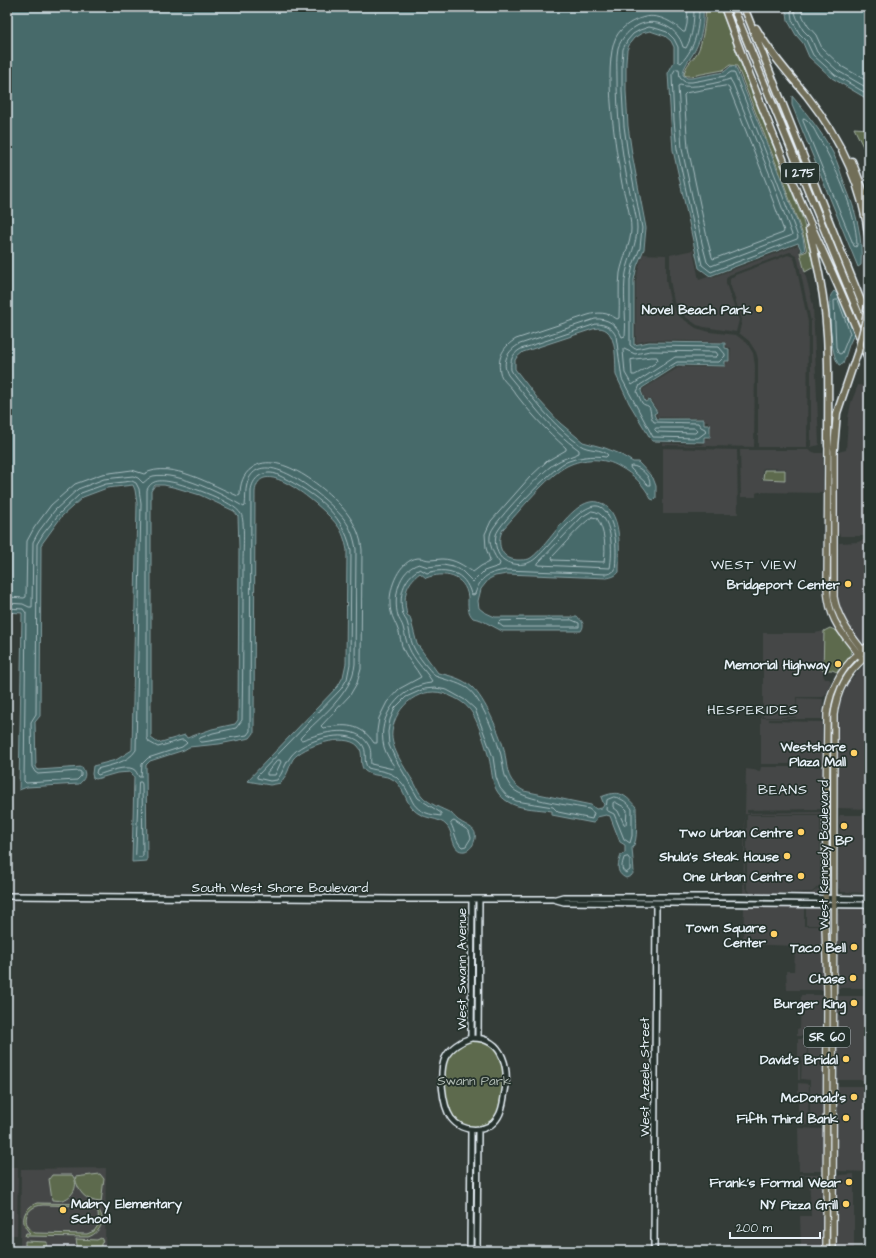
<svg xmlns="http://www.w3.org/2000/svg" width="876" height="1258" font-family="'Architects Daughter',sans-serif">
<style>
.built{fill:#444746;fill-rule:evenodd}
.green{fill:#5d6b4d;stroke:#a2aea2;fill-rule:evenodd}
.water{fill:#466a6a;stroke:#87a0a3;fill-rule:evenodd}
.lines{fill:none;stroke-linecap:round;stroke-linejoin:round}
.shore{stroke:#a7bbbf;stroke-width:1}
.secondary-casing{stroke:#e8f1f8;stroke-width:8}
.primary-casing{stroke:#e8f1f8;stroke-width:8}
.highway-casing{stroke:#e8f1f8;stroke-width:9}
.secondary{stroke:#26332d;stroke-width:5}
.primary{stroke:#716e59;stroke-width:5.5}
.highway{stroke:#716e59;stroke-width:6}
.highway-bridge-casing{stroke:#e8f1f8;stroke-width:9;stroke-linecap:butt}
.highway-bridge{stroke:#716e59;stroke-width:6}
.poi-dot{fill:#ffd166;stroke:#26332d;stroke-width:1.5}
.labels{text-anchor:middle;stroke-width:3.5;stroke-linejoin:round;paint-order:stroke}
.shield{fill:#26332d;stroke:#aeb8bb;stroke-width:1}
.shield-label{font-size:12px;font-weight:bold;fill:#e8f1f8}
.poi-label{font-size:13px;font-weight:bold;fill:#e8f1f8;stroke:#26332d;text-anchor:end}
.street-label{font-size:13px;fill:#e8f1f8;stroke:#26332d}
.park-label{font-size:13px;fill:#b0bbb4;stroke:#26332d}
.neighbourhood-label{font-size:14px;letter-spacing:1px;fill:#e8f1f8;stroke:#26332d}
</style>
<rect width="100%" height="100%" fill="#343c38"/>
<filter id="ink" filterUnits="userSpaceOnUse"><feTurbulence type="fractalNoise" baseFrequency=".025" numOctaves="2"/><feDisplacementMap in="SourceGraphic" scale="8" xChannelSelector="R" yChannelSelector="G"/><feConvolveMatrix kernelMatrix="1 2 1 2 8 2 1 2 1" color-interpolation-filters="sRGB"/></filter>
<g filter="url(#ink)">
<!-- built -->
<path class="built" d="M798,245L813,305L819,443L820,445L811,447V322L798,260L796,255L790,252L787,253L729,275L726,279V284L739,320L736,332L704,327L697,325L687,318L682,314L674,302L670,280V255L693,250L699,280L708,277L710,278Z
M643,254L666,255V280L669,296L671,304L679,316L696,328L710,332L736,335L747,343L753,353L755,366L754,447L662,445V443L701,445L704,443L705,439H708L711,437V424L708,423V421H705L704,418L657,417L656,415L658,412L650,399L646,400L643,394V389L679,367H725L727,362L730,361L731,348L727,347L725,342L649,340L636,343V280L639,266Z
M788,255L793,257L795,261L808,322L807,447H758V359L756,352L749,341L739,333L742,320L730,284V279L735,275Z
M858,385L868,386L869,390V536H840L838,532V452L846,450L848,418L851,403Z
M663,448L737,450L738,514H663Z
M740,450H808L816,453H823V493L758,492L756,493V497H741ZM764,468L786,469V480H762V470Z
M863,540H869V639L863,642L860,641L846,621L840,610L838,597L839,543L858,542Z
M824,631L823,675L825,679H829L831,681L826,694L823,697H796V717H763V633H815Z
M869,663V809L838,808V724L840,704L847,684L861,668Z
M797,698L823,699L822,719H769V721L822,722L823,764H761V709L762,718H796Z
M761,767H823L824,809L747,810V813L824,812V896L776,894L812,893L821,886V815L820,814H745V888L749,893H743L746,769L760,771Z
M747,815H820V885L812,892L751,894L747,888Z
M840,815H869V893L841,892L838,888L839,817Z
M744,907L804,908V926H822V947L743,944Z
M806,908H824L823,925H806Z
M843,908H869V988H838L837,986L838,914L840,910Z
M795,949L824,950V990H787L786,971H794Z
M801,995H822L823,1124L816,1126H810V1080L801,1079L802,1058H808V1036H797V1029L800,1028Z
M838,996H869V1080H838Z
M798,1039H807V1057L800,1058V1080H798Z
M798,1083L809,1084L808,1125H798Z
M838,1086H869V1172L838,1171L837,1168Z
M798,1128L823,1129V1171H799Z
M7,1167H18L17,1235H7Z
M106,1168L105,1251H20L21,1169Z
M799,1174H823L822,1251H801L800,1216H811L809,1175H799Z
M854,1174V1251H836L837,1180L838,1176L840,1175Z"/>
<!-- green -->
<path class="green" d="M705,7H720L747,81L802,217L807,235L814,267L805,272L800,252L802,253L807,251L804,238L781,176L737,66L730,65L723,70L691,76H687L684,75C685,65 692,61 697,53C702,45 707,18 705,7Z
M854,128L869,129V159Z
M764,470H785V480L763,479Z
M830,628L837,631L849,646L851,652L848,659L837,672L832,670H823L824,631Z
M466,1041C472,1041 481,1040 487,1043C508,1052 505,1084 501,1102C500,1107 499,1115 495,1119C490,1126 477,1127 469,1128L453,1117L446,1098L444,1072L449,1052Z
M100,1174L104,1179L101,1202C85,1201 78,1192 75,1177Z
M52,1175H72C80,1184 73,1198 62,1200C59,1201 55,1200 52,1200L49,1179Z
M37,1203L91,1204C108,1212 104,1232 88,1237L25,1236L26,1233H30C19,1223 23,1208 37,1203ZM43,1205L87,1206L93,1208L98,1213L99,1224L94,1231L87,1234L35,1233C20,1224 25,1206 43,1205Z
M101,1238L103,1241L101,1244V1251H78L76,1239L97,1240Z
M25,1241L47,1242V1251H25Z"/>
<!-- water -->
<path class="water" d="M7,7H703C704,21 702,38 695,50C691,59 683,65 683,75L687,78H692L724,72L731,66H735L780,176L803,238L805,250L802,252L798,243L710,276L699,268L673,150L671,122L668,73L674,62V47L671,41L665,36L650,31L642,33L634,38L630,43L627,50L626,63V91L628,126L632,154L646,228L644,249L637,266L634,280V345L649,342L725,343V348L729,349V361H725V366L678,365L642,388L641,391L645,402L649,400L657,412L654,414L656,419H704V425H710V437H704V442L652,441L629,403L616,375C615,359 618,322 593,329L523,352L517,357L515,360V369L538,399L560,423L583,442L605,448L618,453L633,462H638L653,478L656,486V498L654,500L651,499C644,485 633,474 620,467C604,457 583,458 567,466C547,476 519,512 503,529C496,542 500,559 517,560C521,560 526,560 529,559C549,548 576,489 603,504C623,515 619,552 619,572C616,576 612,577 607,578L507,574L495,576L489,579L481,589L478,601L479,608L484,612L495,617H577C583,621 585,625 581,631H502L481,620L473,618C467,612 468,605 468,597C465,575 444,571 426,578L420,573C405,584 403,597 407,615L410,617L417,644L438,673C449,675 463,679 472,687C485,699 499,732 504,749C508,768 505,780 524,791L591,805L596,809L602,808L604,805L601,797C618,790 624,793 636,807C636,817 639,841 632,848L634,872L631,876L626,878C615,873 618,864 621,855L625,853V845L620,842L610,816L606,815L597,817L595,822L593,823L552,815V811C539,809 523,809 512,804C490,793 494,778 489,758C486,747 477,718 470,710C465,703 456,698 448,695C422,684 395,705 392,732C391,741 395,750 399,758C404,767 409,775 415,784C417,788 419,793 422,796C429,804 441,808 451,813C454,816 457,820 461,822C469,827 479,829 474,842C473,846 469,850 465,851C451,853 454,833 447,826C439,816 423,821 412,808C405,800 403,786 394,780C385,774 372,777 365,771C358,765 365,753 358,746C345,732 303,746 293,759C290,764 289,770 286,775C284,778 282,780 281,783L270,785L247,781L338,686L343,677L346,663L347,550C345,541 343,532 337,525C327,511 260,450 255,492L254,733L250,738L219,744L189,747L184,750L150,761L146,765L147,861L132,862L134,777L131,772L117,773L96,779L93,778L92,774L93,766L116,760L132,750L137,503L135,490L133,485L107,488L83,497L62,516L41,545L40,716L35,722L36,767L38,770L82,767C87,774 85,779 79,784L27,787L19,790L22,613L7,612ZM155,485H164L177,488L200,495L234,511L238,516L239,547L238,720L235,724L212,729L187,738L185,735L158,743L151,738V491Z
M782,7H869V100L832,78L809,57L803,43L796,35L788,21L787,13Z
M792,96C807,114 822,132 833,153C838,163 841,174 845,185C856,211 863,237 861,265L858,267L792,105Z
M834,291L841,297L854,334L849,345L843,364L839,365C830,353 829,314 830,299C830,296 832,293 834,291Z"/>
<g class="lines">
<!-- shore -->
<path class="shore" d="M787,7L791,12L792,20L799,33L806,40L813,55L835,75L869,95
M793,7L797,18L803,30L811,38L817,52L838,71L869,89
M801,7L803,17L808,26L816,35L822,48L841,66L869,82
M676,69H679L680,78L685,82H692L725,76L731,72H734L776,178L798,237L797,239L711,272L702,265L677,149L674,121L672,75Z
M730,79L733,84L772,180L792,235L790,236L711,266L707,262L702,243L682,149L678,86L680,85C690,89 719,83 730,79Z
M726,86L729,88L766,182L784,231L783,233L713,259L712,257L708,242L688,148L684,95L686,93Z
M804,118C810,121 814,129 817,135C835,164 856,211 857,245L856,247L854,246L803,121Z
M836,300H838L850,333L842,353L840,354L838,353L836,347L834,301Z
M624,349L635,354L650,351L716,352L718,355L716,357H675L632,385L625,373L623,350Z
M651,357H657L658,360L654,364L635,375H632L631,360Z
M656,428H695L697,431L695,433L657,432L655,430Z
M632,466C640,466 651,477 650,485H648L631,469L630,467Z
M592,511C613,512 613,553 610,568L538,565V563L582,517Z
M592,517L597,518C605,531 606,547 604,562L553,560L552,557C565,544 577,528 592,517Z
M7,597L24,598L26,597L27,541L34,528L51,505L75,484L102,474L132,470L144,474C170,459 213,486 238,496L240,495C240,484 243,474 252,468C279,447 334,494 349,516C356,526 361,538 362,550L361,669L357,683L350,695L321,726L323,728C344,724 361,723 374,743H377V731L379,718L387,702L399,689L421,677C416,668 408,660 404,651C400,644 401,635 397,627C394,620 390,613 390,604C389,588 399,560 418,558C423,558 426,560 430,560C434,560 438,559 442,559C455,559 464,566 473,572L481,566L489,562L490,560L486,548L485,534L491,521L530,477L547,461L566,450V448C546,430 528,411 512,389C508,384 501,379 500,372C497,357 504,346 516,339L588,315C598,312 607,312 617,319L619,318C620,303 618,287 620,273C623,257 631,244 631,229C631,214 625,198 622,184C616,151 602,67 616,37C622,26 633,20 645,17C659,14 673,22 683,32H685L687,24L688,7
M7,603L23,604L29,607H32L33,542L39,531L55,510L78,489L104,479L133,476L138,478L143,483C146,481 149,477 153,476C178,471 224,495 244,507L245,506C246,499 245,491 247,484C260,439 330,501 344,519C351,528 354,538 356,549L355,664C352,694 320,717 301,737L300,739L302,740C321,733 357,722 369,746C372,752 370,758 371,764L393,769L394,766C390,760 386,754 384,747C376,716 401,686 431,683L432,681C425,670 414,660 409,648C406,642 405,634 403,627C402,623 399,620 398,616C393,598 398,570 419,564L428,567L443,565L453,567L462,571L473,582L484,571L499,566L500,563C494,556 487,542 491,532C496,520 542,471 554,464C563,458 571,457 579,453V450C550,430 530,401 508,375C501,362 508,350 520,344L595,319C608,318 617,325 622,337L625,336C627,315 622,293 626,273C629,257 637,244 637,228C637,214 631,198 628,184C621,149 617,114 617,78C617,68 616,57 618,48C621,39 627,32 635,27C643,22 652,21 661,24C673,28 680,36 683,47L686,48C693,36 694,21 694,7
M7,608L23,609L26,613L24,781L26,783L77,780L81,776V772L79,771L38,774L35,772L32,767L31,722L36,714L37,544L43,534L59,514L81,493L106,484L132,481L136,483L139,489L141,504L136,750C128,763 110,765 97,769L96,773L98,775C106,772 126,765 133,769C136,770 137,774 139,777H141L142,764L148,758L182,747L187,743L184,740H181L158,747L149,742L147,738V490C152,477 166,481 176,483C191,487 233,501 241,514C245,520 243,553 243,562C243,615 243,668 242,720L236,728L213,733L200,738L199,740L200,742H203L247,735L250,731L251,491C252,478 263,470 276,474C309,490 343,511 351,550L350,664L347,679L341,689L257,776V778L270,781L277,780C283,773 285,763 291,756C302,741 346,727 361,743C369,751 362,761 368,768C378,771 390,771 397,778C417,795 404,812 441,816V813L418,798L395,758L389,745L388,732L390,720L395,708L406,697L424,689L435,688L447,690L465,700L475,709L493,757L496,777L500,788L507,796L516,801L553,807L558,812L592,819L594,813L589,809C571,805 526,801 513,789C503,779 504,768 501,755C497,739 481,697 467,688C457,682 446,680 435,676C428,668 418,657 413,646C410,639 410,630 407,622C406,619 404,618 403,614C398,598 403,577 420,569L427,573C447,567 465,572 471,594L473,595L475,594C481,576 488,573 506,570L607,574L611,573L615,570C617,550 617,529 606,512C588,485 546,556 530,562C523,566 511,565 504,560C497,556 494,543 496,535C498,524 553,469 564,463C577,457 593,455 606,457L608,455C602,448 588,451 580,445C558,429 540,408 524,387C519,381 514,376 511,370C510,360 512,354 521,349L596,324C606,324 612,328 616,336L622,379L653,437L698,438L706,432L705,429L701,427L698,423L654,422C649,416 652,409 648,406C646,405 644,405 642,403L637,392L640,385L677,362H719L725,356V354L719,347L650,346L635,349L630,345V280L633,265L640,248L642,228L628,155L624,126L622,91V63L623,49L627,41L633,34L640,30L649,27L658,29L667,32L674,39L678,47V61L681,63C696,47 699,28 699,7
M572,620L579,623V627H503L498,623L500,621Z
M278,760H280L281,762L275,775H267V773Z
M139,782H141L142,784L143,855L142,857H138L136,855Z
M614,797C622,798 628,803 632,809V836L630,843L624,839L614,814L606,810L607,800Z
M615,802L624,807L627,810L626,825L624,824L618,811L613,807V803Z
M452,822L454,821L469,831L471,838L466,846L462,847C455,841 455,831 451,824Z
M628,857L630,860V870L626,873C620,870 622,864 624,858Z"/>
<defs>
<path id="secondary" d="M7,896L395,899H553L564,902L869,905
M556,899L563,897H739L869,899
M471,1038C505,1037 510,1071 504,1097C503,1104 502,1111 498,1117C488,1134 462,1133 451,1118C442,1105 439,1072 445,1058C450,1048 461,1041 471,1038Z
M471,1038L472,899
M478,1038L479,899
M470,1251L471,1130
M477,1251L478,1130
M654,1251L656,903"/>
<path id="primary" d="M828,446L827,588C829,621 841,631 860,656
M826,1251L827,991L825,926L827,714C830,686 845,661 869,645
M833,1251L834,715C837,690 847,672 867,656C853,637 838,621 834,597V448"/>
<path id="highway" d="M724,7C750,77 777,147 807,216C828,264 851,312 869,361
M733,7L869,339
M744,7L869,321
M756,28C770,53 789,74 807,96C840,138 863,187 869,240
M852,161L862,187L869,208
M809,229C818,264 825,299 827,335C829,372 828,409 828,446
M834,448L837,413L858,351
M867,656L869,655"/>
</defs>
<!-- secondary casing -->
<use href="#secondary" class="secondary-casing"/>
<!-- primary casing -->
<use href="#primary" class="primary-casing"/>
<!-- highway casing -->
<use href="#highway" class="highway-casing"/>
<!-- secondary -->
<use href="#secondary" class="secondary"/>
<!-- primary -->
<use href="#primary" class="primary"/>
<!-- highway -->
<use href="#highway" class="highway"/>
<defs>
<path id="highway-bridge" d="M858,351L865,323L869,300"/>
</defs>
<!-- highway-bridge casing -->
<use href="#highway-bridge" class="highway-bridge-casing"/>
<!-- highway-bridge -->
<use href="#highway-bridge" class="highway-bridge"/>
</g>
</g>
<!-- markers -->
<g class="poi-dot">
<circle cx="759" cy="309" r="4"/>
<circle cx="848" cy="584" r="4"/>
<circle cx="838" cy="664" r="4"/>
<circle cx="854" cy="753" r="4"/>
<circle cx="844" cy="826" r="4"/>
<circle cx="801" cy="832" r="4"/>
<circle cx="787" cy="856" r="4"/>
<circle cx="801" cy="876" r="4"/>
<circle cx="774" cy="934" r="4"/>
<circle cx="854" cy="947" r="4"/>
<circle cx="853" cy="978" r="4"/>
<circle cx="854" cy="1003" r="4"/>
<circle cx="846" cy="1059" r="4"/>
<circle cx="854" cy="1097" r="4"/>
<circle cx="846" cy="1118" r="4"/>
<circle cx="849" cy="1182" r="4"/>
<circle cx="846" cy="1204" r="4"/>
<circle cx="63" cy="1210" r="4"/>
</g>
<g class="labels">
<!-- shield labels -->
<g class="shield">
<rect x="781" y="163" width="38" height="20" rx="3"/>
<rect x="804" y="1027" width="46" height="20" rx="3"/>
</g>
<g class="shield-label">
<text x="800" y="177">I 275</text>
<text x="827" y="1041">SR 60</text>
</g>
<!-- poi labels -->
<g class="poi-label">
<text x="751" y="314">Novel Beach Park</text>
<text x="840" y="589">Bridgeport Center</text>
<text x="830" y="669">Memorial Highway</text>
<text x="846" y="751">Westshore<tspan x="846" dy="15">Plaza Mall</tspan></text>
<text x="793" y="837">Two Urban Centre</text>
<text x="844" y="845" text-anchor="middle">BP</text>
<text x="779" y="861">Shula's Steak House</text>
<text x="793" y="881">One Urban Centre</text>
<text x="766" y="932">Town Square<tspan x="766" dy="15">Center</tspan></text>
<text x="846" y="952">Taco Bell</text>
<text x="845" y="983">Chase</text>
<text x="846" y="1008">Burger King</text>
<text x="838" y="1064">David's Bridal</text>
<text x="846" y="1102">McDonald's</text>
<text x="838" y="1123">Fifth Third Bank</text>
<text x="841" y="1187">Frank's Formal Wear</text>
<text x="71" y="1208" text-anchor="start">Mabry Elementary<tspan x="71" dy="15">School</tspan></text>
<text x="838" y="1209">NY Pizza Grill</text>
</g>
<!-- street labels -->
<g class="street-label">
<text transform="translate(823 855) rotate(-90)" y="5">West Kennedy Boulevard</text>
<text x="280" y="892">South West Shore Boulevard</text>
<text transform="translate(461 969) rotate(-90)" y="5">West Swann Avenue</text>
<text transform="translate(644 1077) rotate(-90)" y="5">West Azeele Street</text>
</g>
<!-- park labels -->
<g class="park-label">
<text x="474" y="1085">Swann Park</text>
</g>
<!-- neighbourhood labels -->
<g class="neighbourhood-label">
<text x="754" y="569">WEST VIEW</text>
<text x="753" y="714">HESPERIDES</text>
<text x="783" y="794">BEANS</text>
</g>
</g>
<!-- margin -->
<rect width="876" height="1258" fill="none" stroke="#26332d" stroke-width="24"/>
<rect x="12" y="12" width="852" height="1234" fill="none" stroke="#e8f1f8" stroke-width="1.5" filter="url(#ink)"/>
<!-- scale -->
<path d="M730 1232v6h90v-6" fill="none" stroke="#e8f1f8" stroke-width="2"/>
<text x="736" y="1232" font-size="12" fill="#e8f1f8" stroke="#26332d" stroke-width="3" paint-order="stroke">200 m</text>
</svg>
